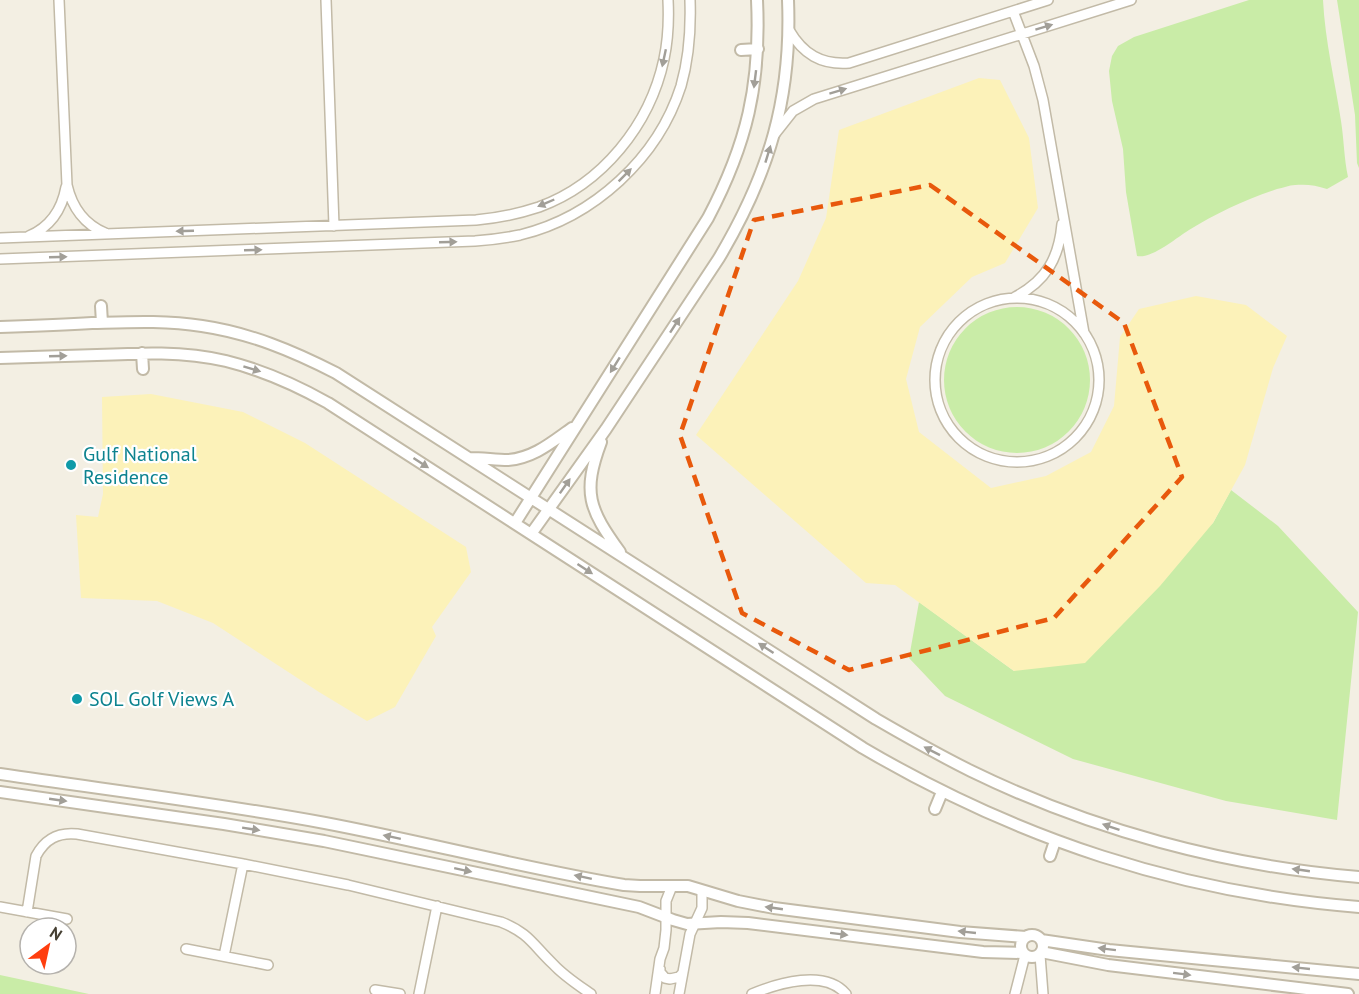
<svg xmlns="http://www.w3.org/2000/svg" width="1359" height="994" font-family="'PT Sans',sans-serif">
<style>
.green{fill:#c9eca7}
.sand{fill:#fcf2b9}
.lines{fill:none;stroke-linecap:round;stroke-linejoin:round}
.minor-casing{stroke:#c2baa7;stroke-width:12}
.tertiary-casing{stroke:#c2baa7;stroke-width:14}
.minor{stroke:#fff;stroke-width:9}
.tertiary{stroke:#fff;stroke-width:10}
.oneway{fill:#a29f98}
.marked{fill:none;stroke:#e8590c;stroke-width:4.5;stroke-dasharray:12 8;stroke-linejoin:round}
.culture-dot{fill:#0f9aa8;stroke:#fff;stroke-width:2}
.labels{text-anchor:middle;stroke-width:4.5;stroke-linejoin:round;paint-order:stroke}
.culture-label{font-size:20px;fill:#0d838f;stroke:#fff;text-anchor:start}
</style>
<rect width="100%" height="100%" fill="#f3efe3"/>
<!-- green -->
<path class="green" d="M1249,0H1323C1325,41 1335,81 1341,121C1344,140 1344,158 1348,177L1327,189C1316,185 1306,184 1295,185C1289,185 1283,188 1277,189C1247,199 1216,213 1189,230C1176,238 1152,259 1137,256L1126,192L1123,149L1112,101L1109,71L1112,56L1118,46L1134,37Z
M1337,0H1359V168L1357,163L1355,115Z
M944 380a73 73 0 1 1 146 0a73 73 0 1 1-146 0Z
M1231,490L1278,526L1358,612L1337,820L1226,801L1073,759L945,696L909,658L919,602L1014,671L1213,523Z
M0,975L89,994H0Z"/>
<!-- sand -->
<path class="sand" d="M979,78L1000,80L1029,138L1038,208L1005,263L972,277L920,327L906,379L919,432L991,488L1046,476L1091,452L1114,406L1120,337L1139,309L1196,296L1246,305L1287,336L1273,368L1245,465L1213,523L1160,586L1085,663L1014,671L895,585L866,583L696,435L798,281L826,218L839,130Z
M151,394L243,412L305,443L466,547L471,572L432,627L436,636L395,707L367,721L319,692L213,623L157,601L81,598L76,515L98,517L103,494L102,397Z"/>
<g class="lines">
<defs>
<path id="minor" d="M59,0L67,185C72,207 84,224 105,233
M326,0L334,226
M1013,11L1034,66L1043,100L1084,333
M789,30C803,54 821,65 849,63L1048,0
M774,135L793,111L814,99L1131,0
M29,236C50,227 62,209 66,187
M0,238L476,220C498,218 518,214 539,207C602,184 650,125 664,59C668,40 669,20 668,0
M0,259L475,241C490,240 505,238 520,235C594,217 658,158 681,86C689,58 691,29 690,0
M1015,297C1046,281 1059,258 1062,224
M935 380a82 82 0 1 1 164 0a82 82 0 1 1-164 0Z
M0,907L67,919
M27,912L36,856C45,839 58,832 77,834L243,864L348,885L501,922C529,933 533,945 553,964C564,976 578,985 591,994
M186,949L268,965
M1040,955L1043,994
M224,956L243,864
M660,969L659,971L665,978L670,979L679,977L682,974
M375,990L400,994
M419,994L437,906
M655,994L660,959L664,948L666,930V901L672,886
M679,994L690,934L702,908V891
M752,994C778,983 825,969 846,994
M1015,994L1025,955"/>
<path id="tertiary" d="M741,50L758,49
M101,306L102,323
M0,327C31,326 61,325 92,323C129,322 165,320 202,326C250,333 293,351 336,373L876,719C907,737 939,755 971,771C1092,830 1225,866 1359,877
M142,353L143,369
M0,358C32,357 65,356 97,355C140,353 183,351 226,361C262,370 296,385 328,403L863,748C1018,839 1180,893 1359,907
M601,442C582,493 589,509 620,552
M470,458C483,458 496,460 508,460C534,458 552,442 572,428
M515,523L708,218C747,144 761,84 757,0
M531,534L606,429L719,258C769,174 792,98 788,0
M0,774C108,790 217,803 325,823C425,842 523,868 624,885L640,886H688L738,901L774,908L960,932L1026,937
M0,792L224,824L324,841L639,907L673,920L687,924L721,922L748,923L983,952L1023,953
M935,809L942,792
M1050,856L1055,841
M1021 946a11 11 0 1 1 22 0a11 11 0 1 1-22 0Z
M1041,940L1109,950L1359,974
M1041,952L1108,965L1348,994"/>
</defs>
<!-- minor casing -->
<use href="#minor" class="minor-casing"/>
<!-- tertiary casing -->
<use href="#tertiary" class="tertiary-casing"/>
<!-- minor -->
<use href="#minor" class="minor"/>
<!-- tertiary -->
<use href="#tertiary" class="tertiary"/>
</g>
<!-- one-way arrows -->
<defs><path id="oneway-solid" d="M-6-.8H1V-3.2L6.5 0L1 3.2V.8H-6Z" transform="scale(1.5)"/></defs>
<g class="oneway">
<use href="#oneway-solid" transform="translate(1044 27) rotate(-17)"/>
<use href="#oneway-solid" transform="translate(664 58) rotate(102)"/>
<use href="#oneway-solid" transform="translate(755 79) rotate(97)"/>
<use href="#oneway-solid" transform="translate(838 91) rotate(-17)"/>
<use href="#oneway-solid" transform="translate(768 154) rotate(-73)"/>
<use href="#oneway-solid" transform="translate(625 175) rotate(-45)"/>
<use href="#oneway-solid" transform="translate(546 203) rotate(157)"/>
<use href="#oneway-solid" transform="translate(185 231) rotate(178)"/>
<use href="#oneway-solid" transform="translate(448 242) rotate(-2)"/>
<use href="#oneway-solid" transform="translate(253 250) rotate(-2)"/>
<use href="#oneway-solid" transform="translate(58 257) rotate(-2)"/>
<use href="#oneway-solid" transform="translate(675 325) rotate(-57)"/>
<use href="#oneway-solid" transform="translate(58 356) rotate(-2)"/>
<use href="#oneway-solid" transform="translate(615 365) rotate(122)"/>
<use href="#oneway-solid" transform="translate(252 369) rotate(17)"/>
<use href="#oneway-solid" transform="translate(421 463) rotate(33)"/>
<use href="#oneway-solid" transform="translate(565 486) rotate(-55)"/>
<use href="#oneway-solid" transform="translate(585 569) rotate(33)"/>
<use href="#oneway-solid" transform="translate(766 648) rotate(-147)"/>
<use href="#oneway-solid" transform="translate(932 751) rotate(-153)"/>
<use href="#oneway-solid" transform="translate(58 800) rotate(8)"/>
<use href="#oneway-solid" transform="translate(1111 827) rotate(-161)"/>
<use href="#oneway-solid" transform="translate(251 829) rotate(9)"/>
<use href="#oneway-solid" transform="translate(392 837) rotate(-168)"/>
<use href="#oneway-solid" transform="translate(463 870) rotate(12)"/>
<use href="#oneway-solid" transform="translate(1301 870) rotate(-172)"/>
<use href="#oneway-solid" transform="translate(583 877) rotate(-168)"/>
<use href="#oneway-solid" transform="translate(774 908) rotate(-172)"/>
<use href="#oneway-solid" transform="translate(967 932) rotate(-174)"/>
<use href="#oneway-solid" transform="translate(839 934) rotate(7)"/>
<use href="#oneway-solid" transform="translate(1107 949) rotate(-173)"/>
<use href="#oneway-solid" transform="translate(1301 968) rotate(-174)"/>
<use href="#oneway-solid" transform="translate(1182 974) rotate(7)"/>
</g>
<!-- marked area -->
<path class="marked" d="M930,185L1124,323L1182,477L1054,618L849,670L742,613L680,435L754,220Z"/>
<!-- markers -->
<g class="culture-dot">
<circle cx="71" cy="465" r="6"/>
<circle cx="77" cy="699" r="6"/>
</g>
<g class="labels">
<!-- culture labels -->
<g class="culture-label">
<text x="83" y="461">Gulf National<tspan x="83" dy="23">Residence</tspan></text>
<text x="89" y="706">SOL Golf Views A</text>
</g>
</g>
<!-- north arrow -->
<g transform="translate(48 946) rotate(33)"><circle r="28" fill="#ffffff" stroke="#b5b2ad" stroke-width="1.5"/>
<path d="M0-4.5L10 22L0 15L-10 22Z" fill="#ff3e0e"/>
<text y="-9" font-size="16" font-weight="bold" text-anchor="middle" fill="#453f32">N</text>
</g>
</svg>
